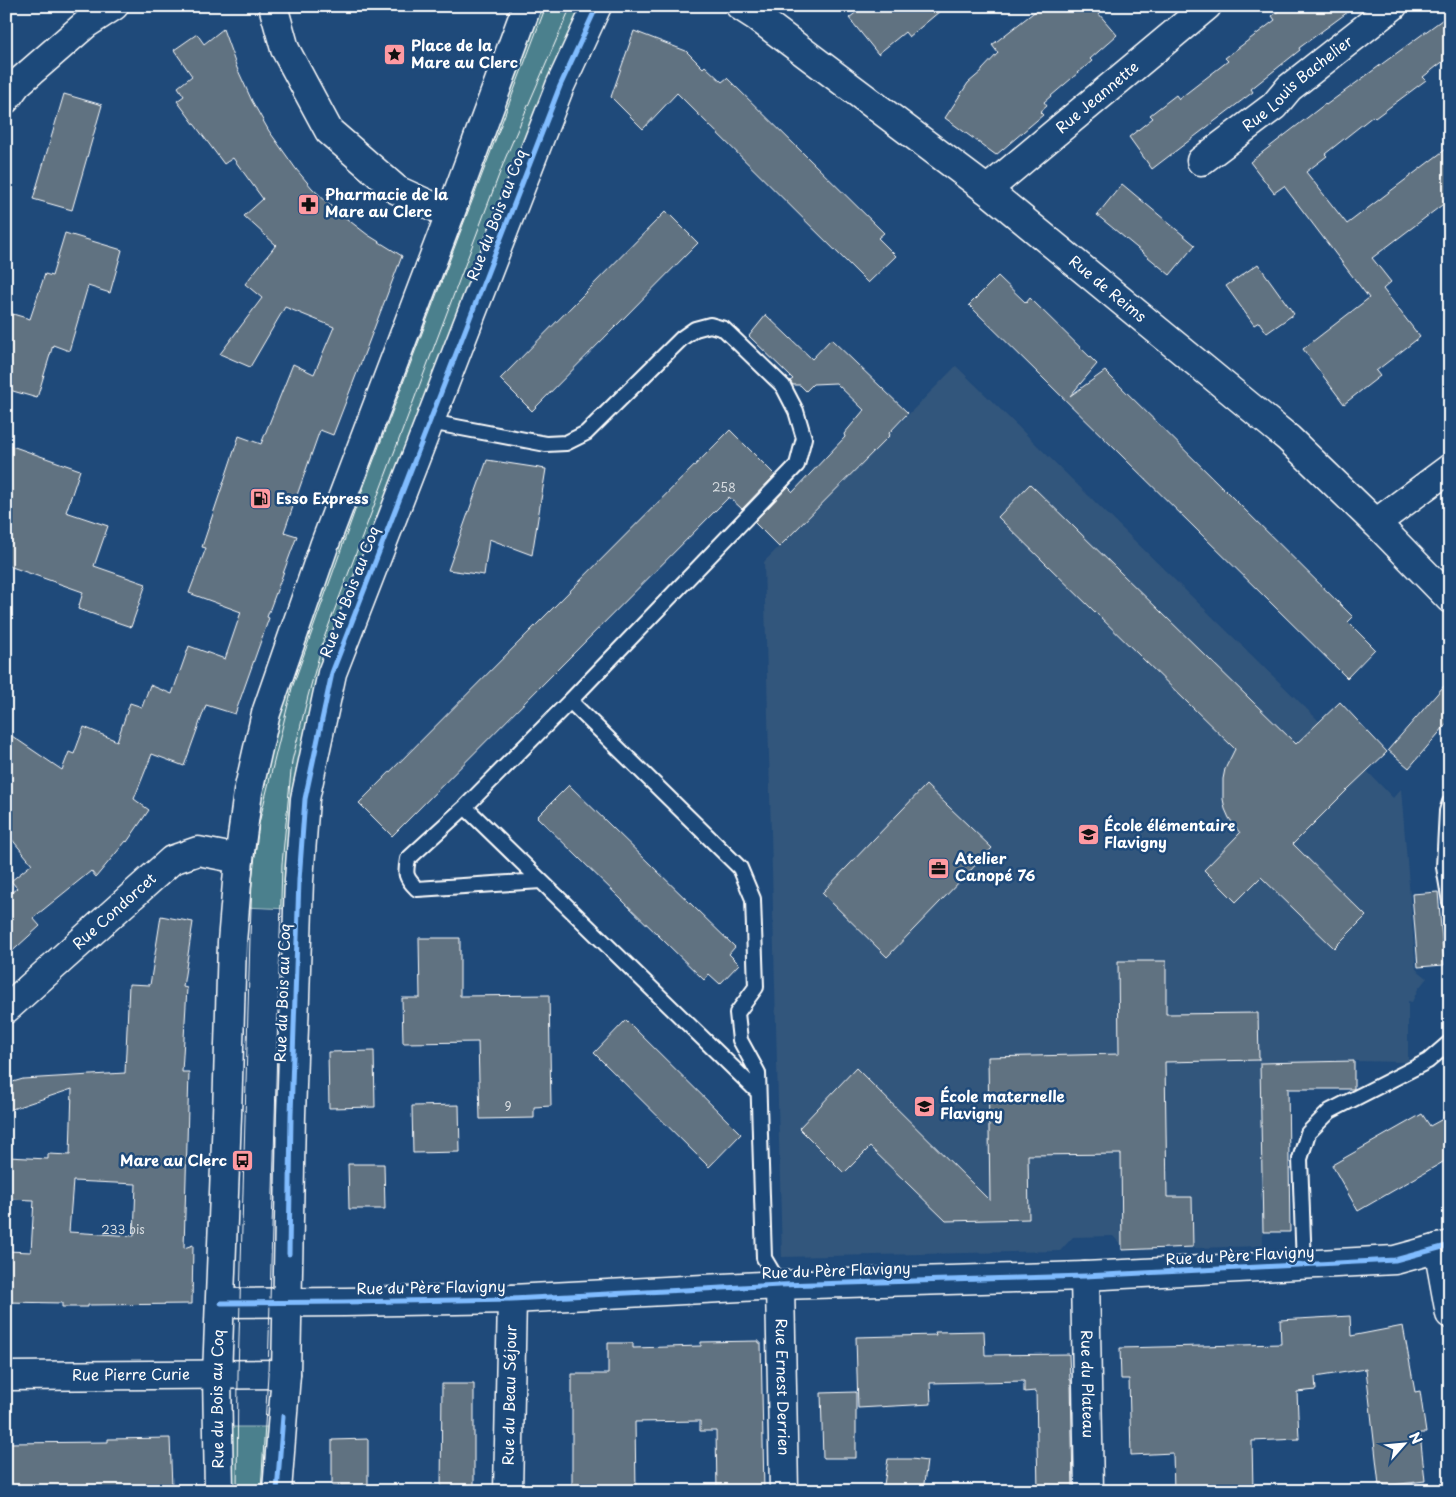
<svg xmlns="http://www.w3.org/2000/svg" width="1456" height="1497" font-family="'Playpen Sans',sans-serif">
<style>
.built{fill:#32567c}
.green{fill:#4c808d;stroke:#a6c0c6}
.building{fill:#607281;stroke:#fff;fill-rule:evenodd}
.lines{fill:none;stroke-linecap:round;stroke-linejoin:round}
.service-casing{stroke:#fff;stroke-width:18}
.minor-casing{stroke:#fff;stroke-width:31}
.tertiary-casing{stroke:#fff;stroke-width:31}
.secondary-casing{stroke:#fff;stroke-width:31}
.service{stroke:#1f4a7a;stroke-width:14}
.minor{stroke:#1f4a7a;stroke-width:28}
.tertiary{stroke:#1f4a7a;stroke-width:28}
.secondary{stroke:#1f4a7a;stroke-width:28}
.tram{stroke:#fff;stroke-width:1}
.cycleway-casing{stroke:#1f4a7a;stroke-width:8}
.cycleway{stroke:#80bcff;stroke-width:5}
.labels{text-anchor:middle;stroke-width:5;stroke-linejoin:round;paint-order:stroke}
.number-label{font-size:12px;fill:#d7dce0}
.poi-label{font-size:15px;font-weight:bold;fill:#fff;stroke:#1f4a7a;text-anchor:start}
.street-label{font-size:15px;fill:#fff;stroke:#1f4a7a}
</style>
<rect width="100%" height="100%" fill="#1f4a7a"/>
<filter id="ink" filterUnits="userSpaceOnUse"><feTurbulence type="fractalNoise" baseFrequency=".02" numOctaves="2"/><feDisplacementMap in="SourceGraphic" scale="10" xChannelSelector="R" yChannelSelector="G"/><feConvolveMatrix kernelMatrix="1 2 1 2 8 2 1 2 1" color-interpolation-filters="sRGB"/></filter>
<g filter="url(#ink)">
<!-- built -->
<path class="built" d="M956,366L1320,722L1393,798L1401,789L1416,969L1427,978L1418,989L1412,1002L1408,1001V1062L1354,1061L1260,1063L1263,1246L1126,1250L1113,1236L1073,1237L1060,1251L782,1257L764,562Z"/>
<!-- green -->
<path class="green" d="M538,6H581L392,478L339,617L320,678L290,909L243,907L249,849L286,681Z
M229,1427H272L268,1491H229Z"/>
<!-- building -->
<path class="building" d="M864,6H946L909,37L905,32L878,54L849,18Z
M1042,6H1092L1117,35L1090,59L1092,61L1044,102L1047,106L1040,112L1043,115L996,155L945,118L968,83L982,71V70L998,53L992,45Z
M1285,6H1356L1299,48L1300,50L1251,89L1253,92L1152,169L1129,137L1153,118L1150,115L1176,95L1179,99L1228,61L1225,58L1275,20L1272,16Z
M1450,14V56L1423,77L1426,80L1375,118L1373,116L1325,154L1327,156L1306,172L1347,224L1450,146V199L1372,258L1391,282L1383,289L1420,337L1376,371L1380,376L1344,404L1303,349L1369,298L1284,186L1274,193L1250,162L1325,104L1326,105Z
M223,29L237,68L252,101L269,131L296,169L312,188L334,209L368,235L402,256L333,435L320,430L284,532L297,536L267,617L269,618L235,714L206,705L184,766L152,754L134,799L149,810L127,842L126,841L96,877L91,871L33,918L40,926L6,957V890L10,894L17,888L11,881L32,864L6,832V732L62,770L69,752L74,754L84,727L117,741L130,703L142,707L150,685L172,694L189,646L225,659L241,612L189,593L206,548L202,547L239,436L261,444L293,364L314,374L334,327L285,307L250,367L220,354L262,298L245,284L276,245L244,216L263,199L233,158L224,164L177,101L184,96L178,87L192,76L174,50L197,34L204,44Z
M634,31L686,51L703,68L705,66L722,82L727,78L884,233L878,238L896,256L868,283L677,93L643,129L611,97Z
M64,94L102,105L72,210L33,199Z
M1122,184L1195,245L1170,275L1097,215Z
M666,211L698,243L532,411L500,379Z
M65,233L122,250L110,293L88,286L69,351L53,345L37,398L6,389V312L30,319L45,274L52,276Z
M1258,264L1294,314L1267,333L1259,322L1254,325L1226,286Z
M998,276L1026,303L1030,298L1097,364L1070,396L1105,371L1353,617L1348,622L1375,649L1347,678L969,305Z
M766,315L812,359L831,339L908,413L889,433L890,435L779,547L754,522L788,487L793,492L845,437L844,434L864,410L836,383L813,384L806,391L800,385H793L790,381L793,379L749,336Z
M730,430L775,475L742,509L729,497L392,836L359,803Z
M6,444L80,470L66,512L108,526L94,566L146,584L131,627L78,609L83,592L6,565Z
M487,460L546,469L532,555L489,539L484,575L448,570Z
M1030,484L1296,744L1340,702L1387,752L1349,788L1293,844L1366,916L1334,948L1261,877L1236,902L1204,870L1240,833L1229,818L1225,809L1223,799V779L1225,769L1235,749L998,517Z
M1450,679V720L1409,768L1388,750Z
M569,785L735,947L729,954L739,964L720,984L709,974L704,980L537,817Z
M926,785L992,848L887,957L822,893Z
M1438,892L1444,965L1418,967L1412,894Z
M161,916L193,922L183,987L187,988L182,1072H189L184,1248L193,1245L192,1304L88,1305V1307H62V1303L6,1302V1251L31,1252L34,1200L6,1199L8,1157L48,1159V1154L70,1155L72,1089L6,1111V1084L23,1079L125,1073L129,984L150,985ZM73,1181L136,1184L134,1236L69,1232Z
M419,938H460V996L549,995L551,1106L534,1107V1118L480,1119L478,1042L403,1043L402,998H420Z
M1118,961H1166V1014L1258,1013L1259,1060L1165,1062L1167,1197H1192L1193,1247L1122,1250L1121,1154L1028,1155L1029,1219L946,1221L870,1147L844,1173L799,1128L856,1068L990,1201L988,1057L1119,1054Z
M626,1020L741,1134L709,1167L594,1053Z
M374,1051L375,1107L329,1108L328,1052Z
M1354,1061V1089H1289L1288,1087L1290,1232H1263L1260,1063Z
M459,1105L460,1152L413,1153L412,1106Z
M1422,1114L1430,1126L1450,1115V1158L1358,1211L1332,1165Z
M348,1164H384L385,1209H349Z
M1350,1316L1351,1336L1403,1326L1415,1392L1420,1391L1426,1433H1420L1425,1481L1384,1486V1484L1379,1485L1366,1369L1315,1377L1316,1390L1297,1392L1299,1439L1252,1441L1253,1491H1174L1173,1453L1131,1455L1129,1379H1121L1120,1348L1281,1344L1280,1320Z
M984,1331L985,1355L1069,1354L1070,1380H1071L1073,1491H1038L1036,1391L1024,1392V1381L930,1383L931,1404L858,1408L856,1337L936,1335L935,1332Z
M759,1341V1343H761L764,1491H717L716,1431H700V1421L635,1422L636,1491H572V1374H608V1343H633V1348L701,1346V1342Z
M442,1384H474V1491H441Z
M856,1392V1458H823L821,1393Z
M170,1438L172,1487H151V1491H6V1443L108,1442V1439Z
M368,1439V1487L332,1486V1440Z
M888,1459H912L927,1461L923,1491H883Z"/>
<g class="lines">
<defs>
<path id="service" d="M430,422L546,444L566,443L586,433L682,338L695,329L710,325L724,329L783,386L796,411L804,438L797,465L570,701L740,868L753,899L756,987L737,1013L740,1040L758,1073L764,1258L780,1285
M570,701L465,807L758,1092
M1450,802L1447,811L1444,867L1450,902
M465,807L408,859C405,874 405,877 417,889L541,881
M1304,1265L1300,1159L1308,1133L1330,1111L1428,1061L1450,1042"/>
<g id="minor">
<path d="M273,6L285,49L329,131L397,190L450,214"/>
<path d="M6,99L17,84L86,24L114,6"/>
<path id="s1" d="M1201,161L1274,106L1289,88L1393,6"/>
<path id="s2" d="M987,190L1207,6"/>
<path d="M1376,523L1450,468"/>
<path id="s3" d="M6,1009L172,860L198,851L239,859"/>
<path d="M1438,1248L1450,1314"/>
<path id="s4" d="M1085,1276L1089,1491"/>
<path id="s5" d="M780,1285L784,1491"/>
<path id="s6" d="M6,1376L286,1374"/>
<path id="s7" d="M508,1491L512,1299"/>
</g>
<g id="tertiary">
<path id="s8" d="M740,6L757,17L987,190L1288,438L1376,523L1450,599"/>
<path d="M221,1303L345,1302L512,1299L780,1285L1085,1276L1395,1260L1450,1245"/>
</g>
<g id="secondary">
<path id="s9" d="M219,1491L217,1375L227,1115L232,942L239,859L248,792L266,713L324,546L450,214L527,6"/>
<path d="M277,1491L286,1374L291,1115L299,880L305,799L332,673L560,86L597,6"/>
</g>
</defs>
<!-- service casing -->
<use href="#service" class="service-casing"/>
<!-- minor casing -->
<use href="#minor" class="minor-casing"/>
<!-- tertiary casing -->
<use href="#tertiary" class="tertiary-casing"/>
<!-- secondary casing -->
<use href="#secondary" class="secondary-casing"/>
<!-- service -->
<use href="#service" class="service"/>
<!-- minor -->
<use href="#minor" class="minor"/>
<!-- tertiary -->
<use href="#tertiary" class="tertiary"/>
<!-- secondary -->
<use href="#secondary" class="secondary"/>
<!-- tram -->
<path class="tram" d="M237,1491L238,1374L250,937L252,880L259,823L292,688L359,499L546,6
M261,1491L268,1374L282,864L292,761L308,696L324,638L505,159L571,6"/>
<defs>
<path id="cycleway" d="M289,1254L291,1115L299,880L305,799L332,673L560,86L596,8
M221,1303L345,1302L512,1299L780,1285L1085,1276L1395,1260L1450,1245
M277,1491L283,1416"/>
</defs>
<!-- cycleway casing -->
<use href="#cycleway" class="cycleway-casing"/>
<!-- cycleway -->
<use href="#cycleway" class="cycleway"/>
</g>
</g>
<!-- icons -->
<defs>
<symbol id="sight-square" viewBox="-11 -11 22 22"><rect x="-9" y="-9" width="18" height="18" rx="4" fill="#ff9aa2" stroke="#1f4a7a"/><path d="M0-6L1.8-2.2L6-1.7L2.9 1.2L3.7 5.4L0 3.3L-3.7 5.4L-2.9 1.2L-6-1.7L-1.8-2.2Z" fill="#111"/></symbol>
<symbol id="pharmacy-square" viewBox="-11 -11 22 22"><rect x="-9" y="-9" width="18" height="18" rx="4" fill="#ff9aa2" stroke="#1f4a7a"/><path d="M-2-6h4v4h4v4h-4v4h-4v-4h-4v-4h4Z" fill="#111"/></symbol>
<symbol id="fuel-square" viewBox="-11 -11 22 22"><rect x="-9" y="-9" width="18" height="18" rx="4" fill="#ff9aa2" stroke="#1f4a7a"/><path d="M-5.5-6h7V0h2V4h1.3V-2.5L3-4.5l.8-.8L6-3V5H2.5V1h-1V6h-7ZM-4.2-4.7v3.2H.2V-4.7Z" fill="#111"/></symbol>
<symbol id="school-square" viewBox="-11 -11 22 22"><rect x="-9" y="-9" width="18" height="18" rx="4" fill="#ff9aa2" stroke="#1f4a7a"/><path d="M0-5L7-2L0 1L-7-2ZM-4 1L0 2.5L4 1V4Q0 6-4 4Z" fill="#111"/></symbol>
<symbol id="office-square" viewBox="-11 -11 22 22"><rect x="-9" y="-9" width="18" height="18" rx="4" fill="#ff9aa2" stroke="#1f4a7a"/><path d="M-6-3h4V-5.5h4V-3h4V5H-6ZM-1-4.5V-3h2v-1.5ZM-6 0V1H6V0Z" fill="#111"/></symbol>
<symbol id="bus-square" viewBox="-11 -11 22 22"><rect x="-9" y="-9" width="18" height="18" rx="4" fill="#ff9aa2" stroke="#1f4a7a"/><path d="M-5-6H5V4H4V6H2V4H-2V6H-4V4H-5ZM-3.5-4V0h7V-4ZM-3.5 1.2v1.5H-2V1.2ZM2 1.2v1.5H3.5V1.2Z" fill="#111"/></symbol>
</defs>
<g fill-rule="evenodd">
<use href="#sight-square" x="382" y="42" width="25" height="25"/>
<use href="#pharmacy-square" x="296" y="192" width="25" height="25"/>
<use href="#fuel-square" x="248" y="486" width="25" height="25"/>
<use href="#school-square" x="1076" y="822" width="25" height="25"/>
<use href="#office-square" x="926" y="856" width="25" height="25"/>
<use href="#school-square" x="912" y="1094" width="25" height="25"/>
<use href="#bus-square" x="230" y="1148" width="25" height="25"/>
</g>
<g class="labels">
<!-- number labels -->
<g class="number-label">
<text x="724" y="492">258</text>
<text x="508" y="1111">9</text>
<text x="123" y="1234">233 bis</text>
</g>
<!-- poi labels -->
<g class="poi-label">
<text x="411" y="51">Place de la<tspan x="411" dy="17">Mare au Clerc</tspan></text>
<text x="325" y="200">Pharmacie de la<tspan x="325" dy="17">Mare au Clerc</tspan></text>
<text x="276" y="504">Esso Express</text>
<text x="1104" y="831">École élémentaire<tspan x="1104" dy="17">Flavigny</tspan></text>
<text x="955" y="864">Atelier<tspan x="955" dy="17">Canopé 76</tspan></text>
<text x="940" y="1102">École maternelle<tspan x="940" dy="17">Flavigny</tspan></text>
<text x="227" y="1166" text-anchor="end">Mare au Clerc</text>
</g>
<!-- street labels -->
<g class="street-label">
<text dy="5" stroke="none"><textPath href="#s1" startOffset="124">Rue Louis Bachelier</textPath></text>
<text dy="5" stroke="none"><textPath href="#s2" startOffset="144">Rue Jeannette</textPath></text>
<text transform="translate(497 215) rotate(-69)" y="5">Rue du Bois au Coq</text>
<text dy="5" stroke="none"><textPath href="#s8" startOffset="464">Rue de Reims</textPath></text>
<text transform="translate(350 592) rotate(-69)" y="5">Rue du Bois au Coq</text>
<text dy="5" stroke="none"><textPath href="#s3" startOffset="146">Rue Condorcet</textPath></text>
<text transform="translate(283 993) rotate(-88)" y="5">Rue du Bois au Coq</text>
<text transform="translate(1240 1256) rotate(-3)" y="5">Rue du Père Flavigny</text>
<text transform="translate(836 1271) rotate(-2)" y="5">Rue du Père Flavigny</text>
<text transform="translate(431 1288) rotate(-1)" y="5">Rue du Père Flavigny</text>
<text dy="5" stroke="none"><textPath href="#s6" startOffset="125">Rue Pierre Curie</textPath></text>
<text dy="5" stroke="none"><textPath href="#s4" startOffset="108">Rue du Plateau</textPath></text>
<text dy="5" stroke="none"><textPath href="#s5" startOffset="102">Rue Ernest Derrien</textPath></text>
<text dy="5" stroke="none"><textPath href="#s7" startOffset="96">Rue du Beau Séjour</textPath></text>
<text dy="5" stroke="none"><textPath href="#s9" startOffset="92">Rue du Bois au Coq</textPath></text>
</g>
</g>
<!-- margin -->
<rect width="1456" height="1497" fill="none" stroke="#1f4a7a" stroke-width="25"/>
<rect x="12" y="12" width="1431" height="1472" fill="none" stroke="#fff" stroke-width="2" filter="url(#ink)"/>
<!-- north arrow -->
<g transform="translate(1404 1444) rotate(63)" stroke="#1f4a7a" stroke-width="4" paint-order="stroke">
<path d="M0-4L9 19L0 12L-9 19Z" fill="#ffffff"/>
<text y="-8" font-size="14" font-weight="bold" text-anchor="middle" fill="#ffffff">N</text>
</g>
</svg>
